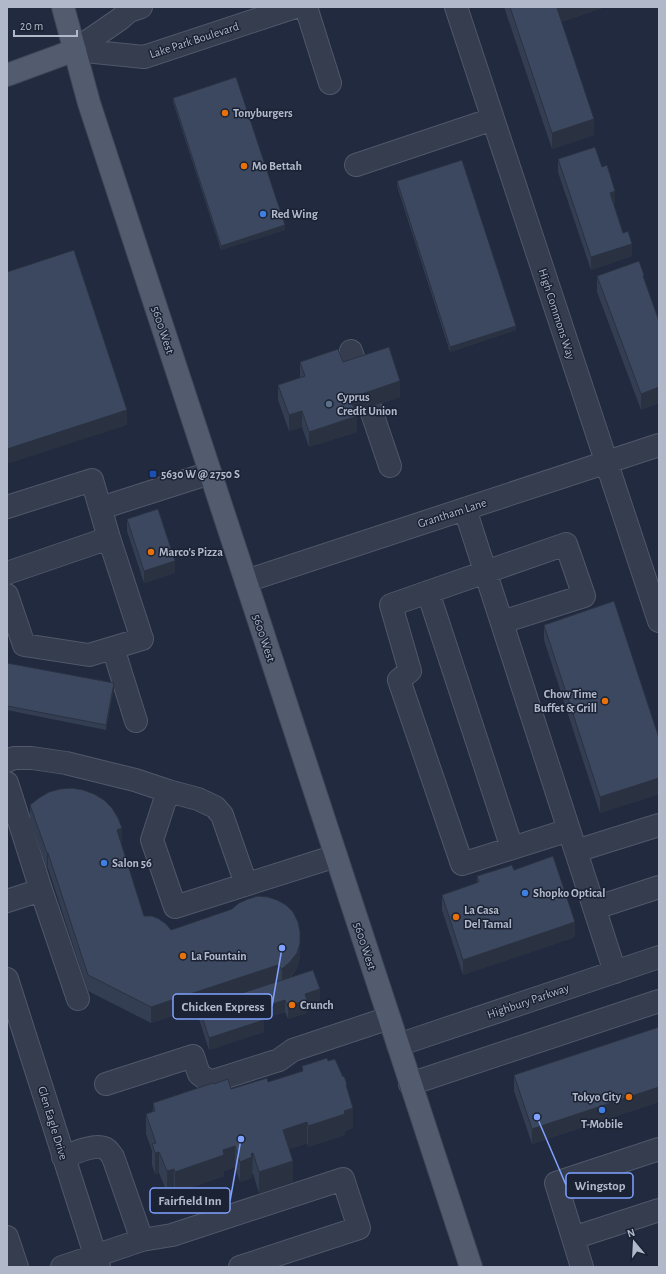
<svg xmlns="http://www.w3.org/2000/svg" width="666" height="1274" font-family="'Alegreya Sans',sans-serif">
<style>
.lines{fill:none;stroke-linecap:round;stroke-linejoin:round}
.minor-casing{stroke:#50586a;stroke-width:24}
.major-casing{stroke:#3e4658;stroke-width:24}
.minor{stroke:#353d4f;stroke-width:22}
.major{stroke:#535c6f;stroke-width:22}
.wall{fill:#343e52}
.shaded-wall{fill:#2a3242}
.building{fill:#3c485f;stroke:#2a3242}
.food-dot{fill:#e8710a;stroke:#1a2234;stroke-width:1.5}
.shop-dot{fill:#3f7fe0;stroke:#1a2234;stroke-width:1.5}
.service-dot{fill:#5c6f8a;stroke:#1a2234;stroke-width:1.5}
.transit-dot{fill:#1a4fb4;stroke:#1a2234;stroke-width:1.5}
.labels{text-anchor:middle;stroke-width:3;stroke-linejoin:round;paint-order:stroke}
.street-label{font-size:12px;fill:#b1b8ca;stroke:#1a2234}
.poi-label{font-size:12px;font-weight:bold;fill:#b1b8ca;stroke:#1a2234;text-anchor:start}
.leader{fill:none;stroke:#81a3ff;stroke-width:1.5}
.callout-dot{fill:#81a3ff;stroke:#1a2234;stroke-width:1.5}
.callout{fill:#1a2234;stroke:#81a3ff;stroke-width:1.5}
.callout-label{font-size:13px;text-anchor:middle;font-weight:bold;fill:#b1b8ca}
</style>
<rect width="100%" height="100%" fill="#212a3f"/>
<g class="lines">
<defs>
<path id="minor" d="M306,7L330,83
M456,7L659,621
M75,50L144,57L295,7
M75,50L120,19L129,11L141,7
M356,165L493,119
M351,351L390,466
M7,507L92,480L109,538L7,573
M101,508L210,473
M465,509L615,972
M246,581L659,445
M428,592L512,848
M7,595L24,645L89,655L142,639L109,538
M502,622L584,596L566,544L391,605L410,671L399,680L462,864L569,830
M113,648L136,721
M7,761L14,758H32L66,763L135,780L168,791L152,840L175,907L336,856
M7,783L41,890L78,999
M168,791L198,799L215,807L222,815L246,884
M576,851L659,825
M7,901L41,890
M595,908L659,887
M7,979L99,1267
M398,1045L659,957
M106,1084L193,1056L199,1074L210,1082L279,1060L293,1050L389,1018
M410,1084L659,1001
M63,1157C74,1153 94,1144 104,1148C108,1149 111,1154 113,1157L142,1240
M7,1237L17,1267
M573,1238L659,1210
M62,1267L142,1240L172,1235L343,1179L359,1228L240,1267
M582,1267L556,1183L659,1149"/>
<path id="major" d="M63,7L89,103L471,1267
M7,75L75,50"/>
</defs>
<!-- minor casing -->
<use href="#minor" class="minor-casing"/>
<!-- major casing -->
<use href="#major" class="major-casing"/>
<!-- minor -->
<use href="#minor" class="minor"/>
<!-- major -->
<use href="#major" class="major"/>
</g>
<!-- wall -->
<path class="wall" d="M504,7H605L561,22L594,135L552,149Z
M173,98L285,230L221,250L173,102Z
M558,159L615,203L614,204L623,233L632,256L591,270L558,172Z
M397,181L516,330L450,352L397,186Z
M597,276L644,279L659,321V403L641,410L597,292Z
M300,362H343L400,397L355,412L357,432L309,447L302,427L289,431L278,400V385L300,378Z
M127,519L175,573L144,583L127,531Z
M544,625L659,738V794L600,813L544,640Z
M7,663L114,688L106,730L7,710Z
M30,805L122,844H121L144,916L171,930L300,948V958L297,968L291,977L320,1001L307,1005V1013L288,1019L285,1012L263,1019L264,1032L209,1050L199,1019V1007L151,1023L88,991L48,868L47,869L30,821Z
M514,870L575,937L463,975L442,910V895L477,883V876Z
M659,1027V1102L532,1144L514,1091V1075Z
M328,1061L347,1089L353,1128L345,1131V1135L308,1147L307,1143L289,1149L293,1182L259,1193L253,1174H252V1178L240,1182L235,1167L224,1171V1176L175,1193L174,1189L167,1192L159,1173L155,1174L152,1165V1151L146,1134V1114L153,1111V1103L214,1084L231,1089L268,1082L302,1071V1066Z"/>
<!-- shaded-wall -->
<path class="shaded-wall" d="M559,7H605L557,23V8Z
M594,119V135L552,149V133Z
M615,191V203L610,205V193Z
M285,225V230L221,250V246Z
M632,244V256L591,270V257Z
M516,326V330L450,352V347Z
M400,381V397L350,413V398Z
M659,387V403L641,410V394Z
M127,410V425L7,464V449Z
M302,411V427L289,431V415Z
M357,416V432L309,447V432Z
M175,561V573L144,583V571Z
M114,683V688L106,730V725Z
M659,778V794L600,813V797Z
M122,828V844L117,846V830Z
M47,853H48V868L47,869Z
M575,922V937L463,975V960Z
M300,932V958L297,968L290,977L282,984V969Z
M278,965V981L151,1023V1007Z
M320,989V1001L307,1005V1013L288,1019V1006L305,994Z
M285,1000V1012L260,1020V1008Z
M264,1020V1032L209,1050V1038Z
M659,1087V1102L532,1144V1129Z
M353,1108V1128L345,1131V1135L308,1147V1126L344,1111Z
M307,1122V1143L283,1151V1130Z
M235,1146V1167L224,1171V1176L175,1193V1172L223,1150Z
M159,1152V1173L155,1174V1153Z
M253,1153L252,1178L240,1182V1162L251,1154Z
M293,1161V1182L259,1193V1172Z
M174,1169V1189L167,1192V1171Z"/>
<!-- building -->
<path class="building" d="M510,7H559L557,8L594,119L552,133Z
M236,77L285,225L221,246L173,98Z
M595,147L602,167L607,165L615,191L610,193L623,233L628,231L632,244L591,257L558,159Z
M462,160L516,326L450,347L397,181Z
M74,250L127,410L7,449V272Z
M639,261L644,275L643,276L659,321V387L641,394L597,276Z
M389,347L400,381L350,398L357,416L309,432L302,411L289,415L278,385L305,376L300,362L338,349L343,362Z
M158,509L175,561L144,571L127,519Z
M614,601L659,738V778L600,797L544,625Z
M7,663L114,683L106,725L7,706Z
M72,788L83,790L94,794L104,800L112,808L118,818L122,828L117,830L144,916H152L159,919L166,924L171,930L232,909L239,903L248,899L258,896L268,897L277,900L286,905L293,912L298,922L300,932V943L297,953L290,962L282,969L278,965L151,1007L88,975L48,853H47L30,805L39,798L49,792L60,789Z
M553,856L575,922L463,960L442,895L479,882L477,876L512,865L514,870Z
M313,970L320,989L305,994L307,1000L288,1006L285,1000L260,1008L264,1020L209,1038L199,1007Z
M659,1027V1087L532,1129L514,1075Z
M327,1058L328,1061L335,1059L343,1077L344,1076L347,1084L346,1085L353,1108L344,1111L345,1114L308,1126L307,1122L283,1130L293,1161L259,1172L253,1153L251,1154L252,1157L240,1162L235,1146L223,1150L224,1155L175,1172L174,1169L167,1171L159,1152L155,1153L152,1144L156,1143L146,1114L155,1111L153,1103L213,1083L214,1084L228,1079L231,1089L267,1078L268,1082L303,1071L302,1066Z"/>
<!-- markers -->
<g class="food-dot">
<circle cx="225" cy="113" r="4"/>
<circle cx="244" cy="166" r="4"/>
<circle cx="151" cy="552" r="4"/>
<circle cx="605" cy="701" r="4"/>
<circle cx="456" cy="917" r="4"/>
<circle cx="183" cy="956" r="4"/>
<circle cx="292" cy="1005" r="4"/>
<circle cx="629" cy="1097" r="4"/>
</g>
<g class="shop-dot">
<circle cx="263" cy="214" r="4"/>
<circle cx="104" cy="863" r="4"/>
<circle cx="525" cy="893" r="4"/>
<circle cx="602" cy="1110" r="4"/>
</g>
<circle class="service-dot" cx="329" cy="404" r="4"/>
<rect class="transit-dot" x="149" y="470" width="8" height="8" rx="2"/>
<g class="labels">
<!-- street labels -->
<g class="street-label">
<text transform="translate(194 40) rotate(-18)" y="4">Lake Park Boulevard</text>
<text transform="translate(557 314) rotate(72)" y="4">High Commons Way</text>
<text transform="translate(163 330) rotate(72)" y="4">5600 West</text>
<text transform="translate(452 513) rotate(-18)" y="4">Grantham Lane</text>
<text transform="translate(264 638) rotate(72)" y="4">5600 West</text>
<text transform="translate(365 946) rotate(72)" y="4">5600 West</text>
<text transform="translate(528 1001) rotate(-19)" y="4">Highbury Parkway</text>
<text transform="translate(53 1123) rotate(73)" y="4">Glen Eagle Drive</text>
</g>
<!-- poi labels -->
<g class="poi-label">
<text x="233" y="117">Tonyburgers</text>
<text x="252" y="170">Mo Bettah</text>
<text x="271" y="218">Red Wing</text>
<text x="337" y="401">Cyprus<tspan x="337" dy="14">Credit Union</tspan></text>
<text x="161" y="478">5630 W @ 2750 S</text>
<text x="159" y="556">Marco's Pizza</text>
<text x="597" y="698" text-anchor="end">Chow Time<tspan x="597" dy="14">Buffet &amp; Grill</tspan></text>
<text x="112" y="867">Salon 56</text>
<text x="533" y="897">Shopko Optical</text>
<text x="464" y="914">La Casa<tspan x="464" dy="14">Del Tamal</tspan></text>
<text x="191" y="960">La Fountain</text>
<text x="300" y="1009">Crunch</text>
<text x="621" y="1101" text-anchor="end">Tokyo City</text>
<text x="602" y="1128" text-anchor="middle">T-Mobile</text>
</g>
</g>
<!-- callouts -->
<path class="leader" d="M282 948L272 1006M537 1117L566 1185M241 1139L230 1201"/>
<g class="callout-dot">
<circle cx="282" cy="948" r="4"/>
<circle cx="537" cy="1117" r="4"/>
<circle cx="241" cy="1139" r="4"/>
</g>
<g class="callout">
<rect x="173" y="994" width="99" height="25" rx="4"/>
<rect x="566" y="1173" width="67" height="25" rx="4"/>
<rect x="150" y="1188" width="80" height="25" rx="4"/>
</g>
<g class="callout-label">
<text x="223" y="1011">Chicken Express</text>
<text x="600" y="1190">Wingstop</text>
<text x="190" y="1205">Fairfield Inn</text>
</g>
<!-- border -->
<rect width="666" height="1274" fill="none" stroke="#b1b8ca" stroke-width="16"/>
<!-- north arrow -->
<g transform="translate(634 1242) rotate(342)" stroke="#1a2234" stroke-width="3" paint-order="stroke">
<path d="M0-3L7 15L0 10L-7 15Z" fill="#b1b8ca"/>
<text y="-6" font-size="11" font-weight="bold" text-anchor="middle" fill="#b1b8ca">N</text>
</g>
<!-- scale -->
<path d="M14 30v6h63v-6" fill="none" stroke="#b1b8ca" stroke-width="2"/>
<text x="20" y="30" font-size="12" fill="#b1b8ca" stroke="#1a2234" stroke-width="3" paint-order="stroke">20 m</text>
</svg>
